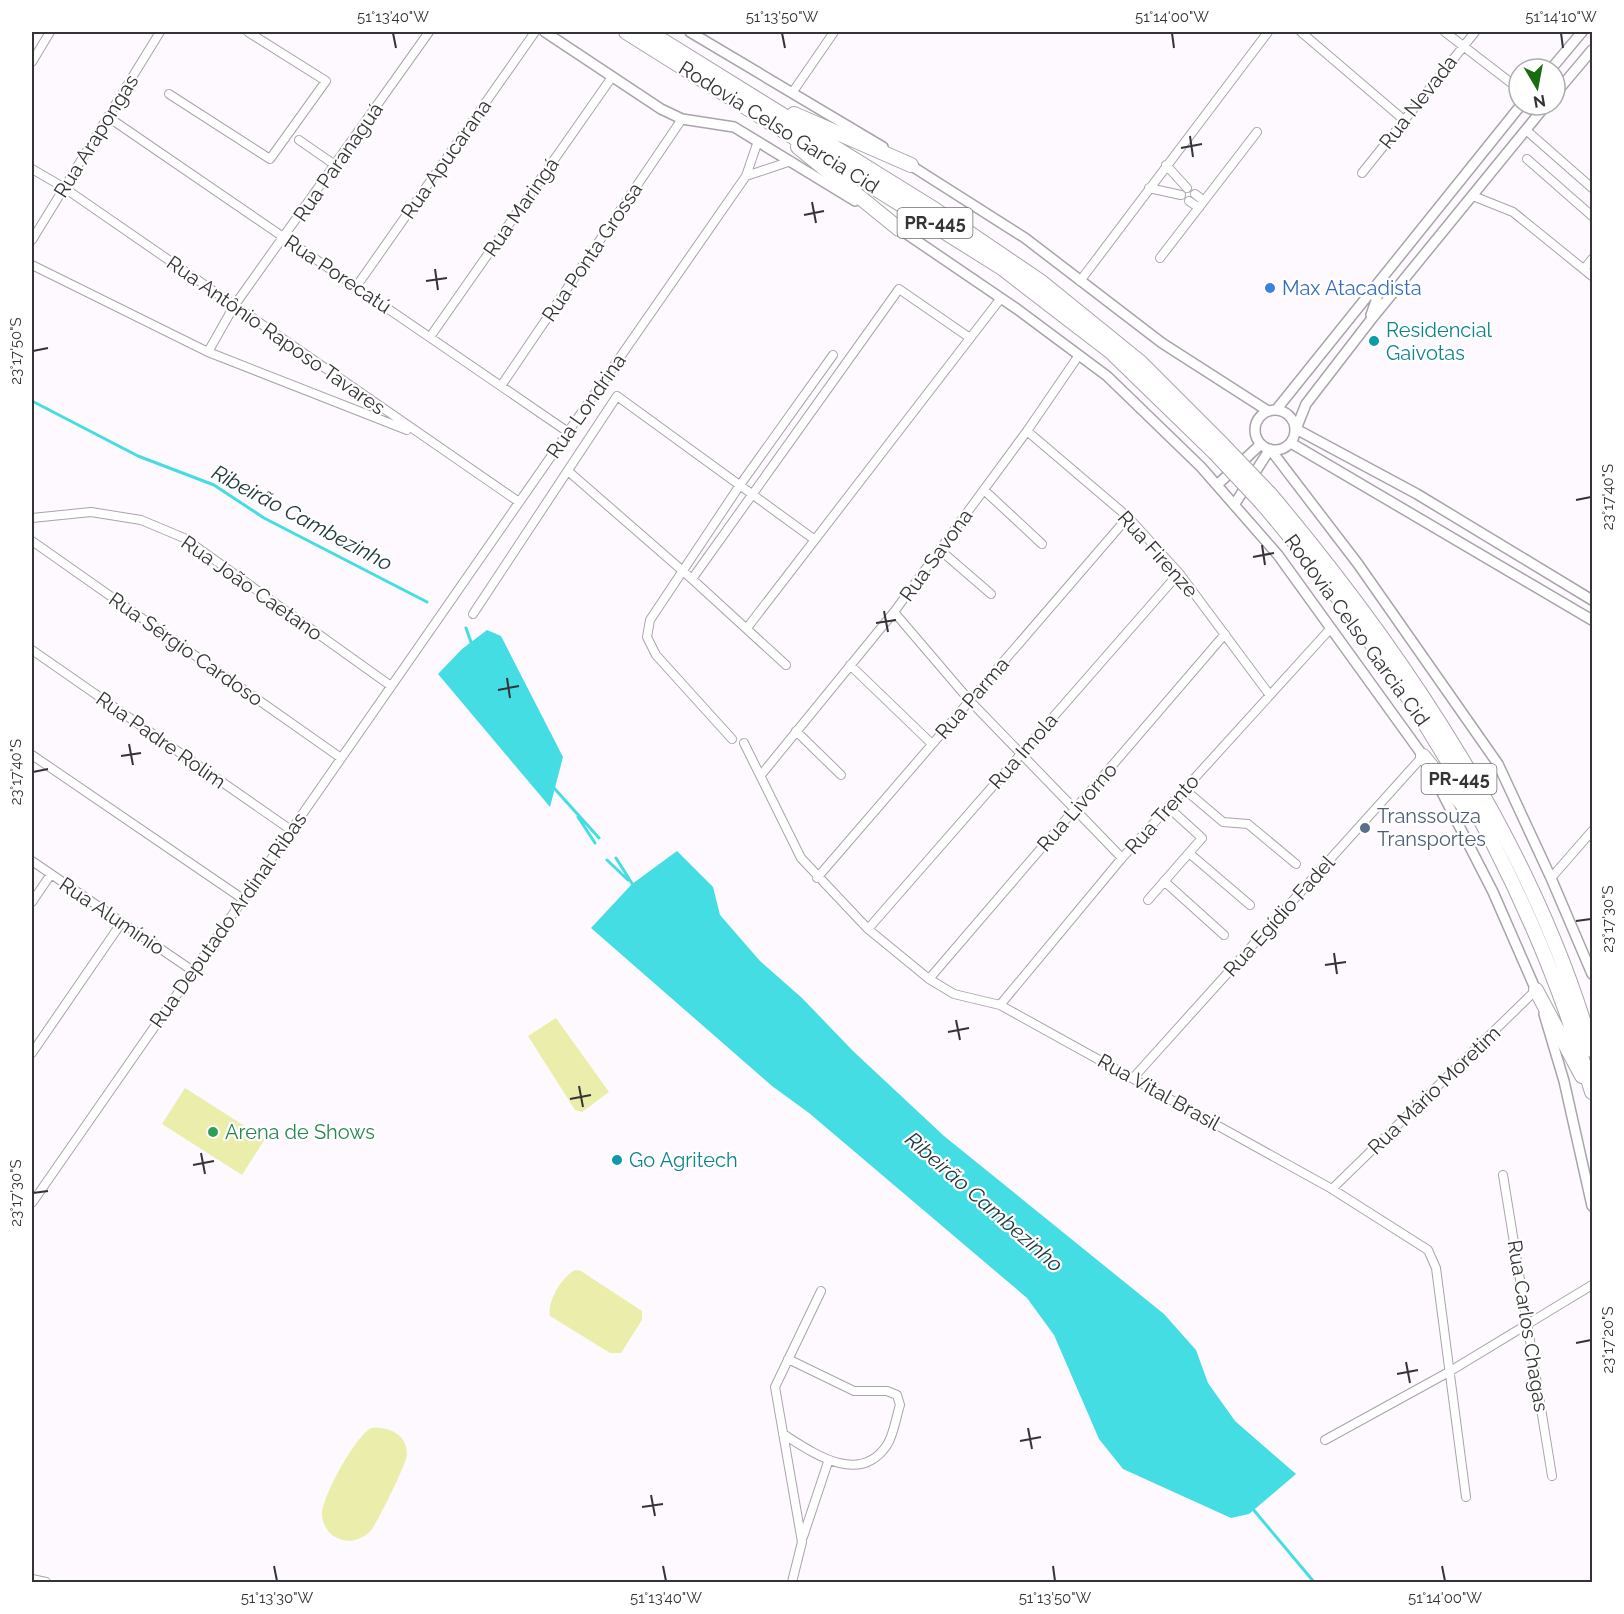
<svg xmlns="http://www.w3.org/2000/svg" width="1624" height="1614" font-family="Raleway,sans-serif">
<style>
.green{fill:#ebeeaa}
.water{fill:#44dde4}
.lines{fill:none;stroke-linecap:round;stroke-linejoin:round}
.stream{stroke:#44dde4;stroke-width:3}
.minor-casing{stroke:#a8a4aa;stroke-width:10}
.tertiary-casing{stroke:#a8a4aa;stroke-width:12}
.motorway-casing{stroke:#a8a4aa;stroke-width:16}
.minor{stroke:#fff;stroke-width:8}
.tertiary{stroke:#fff;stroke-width:9}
.motorway{stroke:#fff;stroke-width:14}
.motorway-bridge-casing{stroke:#a8a4aa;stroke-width:16;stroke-linecap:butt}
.motorway-bridge{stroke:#fff;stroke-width:14}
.ticks{fill:none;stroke:#343335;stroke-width:2}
.shop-dot{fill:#3f7fe0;stroke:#fff;stroke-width:2}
.culture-dot{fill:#0f9aa8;stroke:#fff;stroke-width:2}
.service-dot{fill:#5c6f8a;stroke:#fff;stroke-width:2}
.leisure-dot{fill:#2e9e5b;stroke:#fff;stroke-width:2}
.labels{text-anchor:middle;stroke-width:4.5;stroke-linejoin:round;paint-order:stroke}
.shield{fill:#fff;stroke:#717072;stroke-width:1.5}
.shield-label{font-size:18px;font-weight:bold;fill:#343335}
.street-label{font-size:20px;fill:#343335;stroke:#fff}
.shop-label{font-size:20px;fill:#366cbe;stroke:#fff;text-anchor:start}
.culture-label{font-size:20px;fill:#0d838f;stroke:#fff;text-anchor:start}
.service-label{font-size:20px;fill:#4e5e75;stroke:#fff;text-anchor:start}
.leisure-label{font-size:20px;fill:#27864d;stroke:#fff;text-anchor:start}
.water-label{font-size:21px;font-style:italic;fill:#20393a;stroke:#fff}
.neatline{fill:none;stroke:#343335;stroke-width:2}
.ticks-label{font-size:15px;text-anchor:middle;fill:#343335}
</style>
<rect width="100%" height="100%" fill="#fdf9fe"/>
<!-- green -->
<path class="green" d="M556,1018L609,1092L582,1112L575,1110L528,1036Z
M185,1088L265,1139L242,1175L162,1124Z
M575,1270L581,1271L642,1311V1320L621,1353H610L550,1316C547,1301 562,1277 575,1270Z
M371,1428C388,1426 407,1434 407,1454C407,1463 379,1519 372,1529C369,1534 363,1537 358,1539C351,1542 342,1541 335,1537C328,1533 322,1523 322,1514C323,1495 355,1437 371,1428Z"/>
<!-- water -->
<path class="water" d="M487,630L501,636L563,757L550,807L438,674L462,649Z
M677,851L713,887L720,915L760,961L802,998L853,1051L944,1136L1164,1314L1196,1350L1208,1383L1235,1421L1296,1474L1249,1514L1231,1518L1123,1469L1099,1439L1054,1335L1027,1298L809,1113L772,1086L591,928L632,884Z"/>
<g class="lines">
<!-- stream -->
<path class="stream" d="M32,401L138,456L214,485L264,518L427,602
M466,628L472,645
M554,788L599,838
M578,817L595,843
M616,858L633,885
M607,860L628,880
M1252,1508L1314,1582"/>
<defs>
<path id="minor" d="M1301,32L1404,120
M1445,32L1519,89
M32,62L50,32
M792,93L834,32
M169,94L270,159L326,81L248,32
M108,117L568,432
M1526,130L1592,188
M299,140L335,165
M1527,159L1592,216
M1166,165L1187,188
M32,169L63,187L519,502
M1362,173L1475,32
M746,176L791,161
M1149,188L1181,195
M1195,194L1204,201
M1473,196L1513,212L1592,276
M1189,201L1199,208
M32,240L160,32
M1160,258L1257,132
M32,265L208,352L407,430
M1584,269L1592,259
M1080,281L1268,32
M356,287L535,32
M430,337L612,77
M208,352L234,306L429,32
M501,386L682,119
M1027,431L1128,517L1179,573L1269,694
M568,471L692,579L786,665
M984,490L1042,544
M32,518L91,512L141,520L184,538L391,686
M32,541L341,758
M940,550L991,594
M692,579L899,289L970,338
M894,612L970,701L1122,858
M473,614L617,396L815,540
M747,628L1001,298
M32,650L291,830
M850,665L932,744
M796,731L841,775
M732,739L656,655L647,637L650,620L740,485L833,355
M744,743L801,858L868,929L929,979L954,994L1000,1005L1332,1189L1428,1250L1436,1268L1466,1497
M32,755L243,899
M761,775L894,612L1027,431L1079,355
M1184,789L1223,822L1248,824L1296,864
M1189,853L1250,905
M32,861L193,971
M817,878L1128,517
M1551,878L1592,831
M1164,881L1224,935
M1148,900L1202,838L1168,807
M32,902L51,874
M868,929L1179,573
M929,979L1225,634
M1000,1005L1122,858L1331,628
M32,1053L122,922
M1134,1077L1423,756
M1503,1175L1552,1476
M1332,1189L1536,990
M32,1203L746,176L758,141
M783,1434C812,1452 859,1487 887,1445C894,1434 896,1417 900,1405L897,1395L887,1391H854L788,1359
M1325,1440L1447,1373L1592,1285
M803,1537L828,1462
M32,1579L46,1582
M792,1582L802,1542L775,1387L821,1291"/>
<path id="tertiary" d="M545,32L661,109L682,119L734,127L855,201
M690,32L883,147
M1551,69L1582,32
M1555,94L1592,50
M1546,105L1370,321L1306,404L1296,429L1417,494L1592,600
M907,163L1025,238L1162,343L1268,411
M895,226L1017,309L1107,376L1201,467L1278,555L1426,760
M1369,292L1377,298L1371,315
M1255 430a20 20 0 1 1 40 0a20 20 0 1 1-40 0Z
M1276,410L1521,105
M1291,443L1592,620
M1217,485L1261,444
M1234,505L1270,449L1358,564L1498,764L1551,878L1592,974
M1433,775L1493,892L1538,995
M1544,1014L1564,1081L1592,1206"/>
<path id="motorway" d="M626,32L1002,268L1111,352L1215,453
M649,32L934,209L1040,281L1140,362L1223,445
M794,114L911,165
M798,147L899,229
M1270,494C1404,653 1535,848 1592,1050
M1261,502C1409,675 1529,873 1592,1092
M1423,756L1471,815
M1536,990L1582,1076"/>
</defs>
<!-- minor casing -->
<use href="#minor" class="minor-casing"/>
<!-- tertiary casing -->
<use href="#tertiary" class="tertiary-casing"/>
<!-- motorway casing -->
<use href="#motorway" class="motorway-casing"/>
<!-- minor -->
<use href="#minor" class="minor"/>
<!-- tertiary -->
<use href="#tertiary" class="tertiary"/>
<!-- motorway -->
<use href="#motorway" class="motorway"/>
<defs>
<path id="motorway-bridge" d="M1223,445L1270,494
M1215,453L1261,502"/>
</defs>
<!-- motorway-bridge casing -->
<use href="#motorway-bridge" class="motorway-bridge-casing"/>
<!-- motorway-bridge -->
<use href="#motorway-bridge" class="motorway-bridge"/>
</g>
<!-- ticks -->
<path class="ticks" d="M393,33L396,48M782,33L785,48M1172,33L1174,48M1561,33L1563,48M1190,136L1193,157M1181,148L1202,144M812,202L816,223M804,215L824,211M435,269L438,290M426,281L447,278M33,351L48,348M1576,500L1591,497M1262,545L1265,565M1253,557L1274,553M884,611L888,632M876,623L896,620M507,678L510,698M498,690L519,686M129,744L133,765M121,756L141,753M33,772L48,769M1576,921L1591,919M1334,953L1337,974M1325,965L1346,962M956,1020L960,1040M948,1032L969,1028M579,1086L583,1107M570,1099L591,1095M201,1153L205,1174M193,1165L214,1161M33,1193L48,1191M1576,1343L1591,1340M1406,1362L1410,1383M1397,1374L1418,1370M1028,1428L1032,1449M1020,1441L1041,1437M651,1495L655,1516M642,1507L663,1504M274,1566L277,1581M663,1566L666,1581M1053,1566L1055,1581M1442,1566L1445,1581"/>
<!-- markers -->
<circle class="shop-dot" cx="1270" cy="288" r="6"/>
<g class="culture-dot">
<circle cx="1374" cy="341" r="6"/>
<circle cx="617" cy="1160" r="6"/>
</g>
<circle class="service-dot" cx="1365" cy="828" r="6"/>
<circle class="leisure-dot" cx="213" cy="1132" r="6"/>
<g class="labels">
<!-- shield labels -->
<g class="shield">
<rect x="897.5" y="208" width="75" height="30" rx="4.5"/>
<rect x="1421.5" y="764" width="75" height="30" rx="4.5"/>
</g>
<g class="shield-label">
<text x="935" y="229">PR-445</text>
<text x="1459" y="785">PR-445</text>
</g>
<!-- street labels -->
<g class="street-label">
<text transform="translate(1418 102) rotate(-52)" y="7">Rua Nevada</text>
<text transform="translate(779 127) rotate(32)" y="7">Rodovia Celso Garcia Cid</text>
<text transform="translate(96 136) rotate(-58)" y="7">Rua Arapongas</text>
<text transform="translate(446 159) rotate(-55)" y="7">Rua Apucarana</text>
<text transform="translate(338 162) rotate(-55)" y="7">Rua Paranaguá</text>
<text transform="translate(521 207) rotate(-55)" y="7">Rua Maringá</text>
<text transform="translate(592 252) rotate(-56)" y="7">Rua Ponta Grossa</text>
<text transform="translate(338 274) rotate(34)" y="7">Rua Porecatú</text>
<text transform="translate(276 335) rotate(35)" y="7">Rua Antônio Raposo Tavares</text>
<text transform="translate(586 406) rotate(-55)" y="7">Rua Londrina</text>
<text transform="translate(1158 554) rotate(48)" y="7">Rua Firenze</text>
<text transform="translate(936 555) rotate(-54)" y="7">Rua Savona</text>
<text transform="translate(252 588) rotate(35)" y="7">Rua João Caetano</text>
<text transform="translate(1357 630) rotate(54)" y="7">Rodovia Celso Garcia Cid</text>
<text transform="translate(186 649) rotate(35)" y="7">Rua Sérgio Cardoso</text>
<text transform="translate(972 698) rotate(-49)" y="7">Rua Parma</text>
<text transform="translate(161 740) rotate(35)" y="7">Rua Padre Rolim</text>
<text transform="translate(1023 751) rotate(-49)" y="7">Rua Imola</text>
<text transform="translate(1077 807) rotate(-49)" y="7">Rua Livorno</text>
<text transform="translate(1162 814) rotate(-48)" y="7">Rua Trento</text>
<text transform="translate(112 916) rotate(34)" y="7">Rua Alumínio</text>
<text transform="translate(1279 916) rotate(-48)" y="7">Rua Egídio Fadel</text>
<text transform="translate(228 920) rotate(-55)" y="7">Rua Deputado Ardinal Ribas</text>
<text transform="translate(1434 1090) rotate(-44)" y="7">Rua Mário Moretim</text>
<text transform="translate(1159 1092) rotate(29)" y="7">Rua Vital Brasil</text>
<text transform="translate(1528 1326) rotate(81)" y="7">Rua Carlos Chagas</text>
</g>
<!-- shop labels -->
<g class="shop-label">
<text x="1282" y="295">Max Atacadista</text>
</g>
<!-- culture labels -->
<g class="culture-label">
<text x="1386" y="337">Residencial<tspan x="1386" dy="23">Gaivotas</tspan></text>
<text x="629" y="1167">Go Agritech</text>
</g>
<!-- service labels -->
<g class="service-label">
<text x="1377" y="823">Transsouza<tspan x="1377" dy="23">Transportes</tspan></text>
</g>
<!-- leisure labels -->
<g class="leisure-label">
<text x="225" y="1139">Arena de Shows</text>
</g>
<!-- water labels -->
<g class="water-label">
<text transform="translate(302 518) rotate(28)" y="7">Ribeirão Cambezinho</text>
<text transform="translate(984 1202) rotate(41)" y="7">Ribeirão Cambezinho</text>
</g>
</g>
<!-- border -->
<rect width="1624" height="1614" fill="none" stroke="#ffffff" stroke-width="66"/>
<!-- north arrow -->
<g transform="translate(1537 87) rotate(170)"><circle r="28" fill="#ffffff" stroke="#aeadae" stroke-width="1.5"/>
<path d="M0-4.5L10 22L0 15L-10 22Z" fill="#1a6c11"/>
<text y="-9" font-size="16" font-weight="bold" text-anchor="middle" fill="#343335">N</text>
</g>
<rect x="33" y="33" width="1558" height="1548" class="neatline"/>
<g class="ticks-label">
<text x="393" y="22">51°13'40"W</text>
<text x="782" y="22">51°13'50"W</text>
<text x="1172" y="22">51°14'00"W</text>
<text x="1561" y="22">51°14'10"W</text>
<text transform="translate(16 351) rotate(-90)" y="5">23°17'50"S</text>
<text transform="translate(1608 497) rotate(-90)" y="5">23°17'40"S</text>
<text transform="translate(16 772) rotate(-90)" y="5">23°17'40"S</text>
<text transform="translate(1608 919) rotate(-90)" y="5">23°17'30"S</text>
<text transform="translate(16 1193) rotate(-90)" y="5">23°17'30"S</text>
<text transform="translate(1608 1340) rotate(-90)" y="5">23°17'20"S</text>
<text x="277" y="1603">51°13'30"W</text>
<text x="666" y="1603">51°13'40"W</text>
<text x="1055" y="1603">51°13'50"W</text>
<text x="1445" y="1603">51°14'00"W</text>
</g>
</svg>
